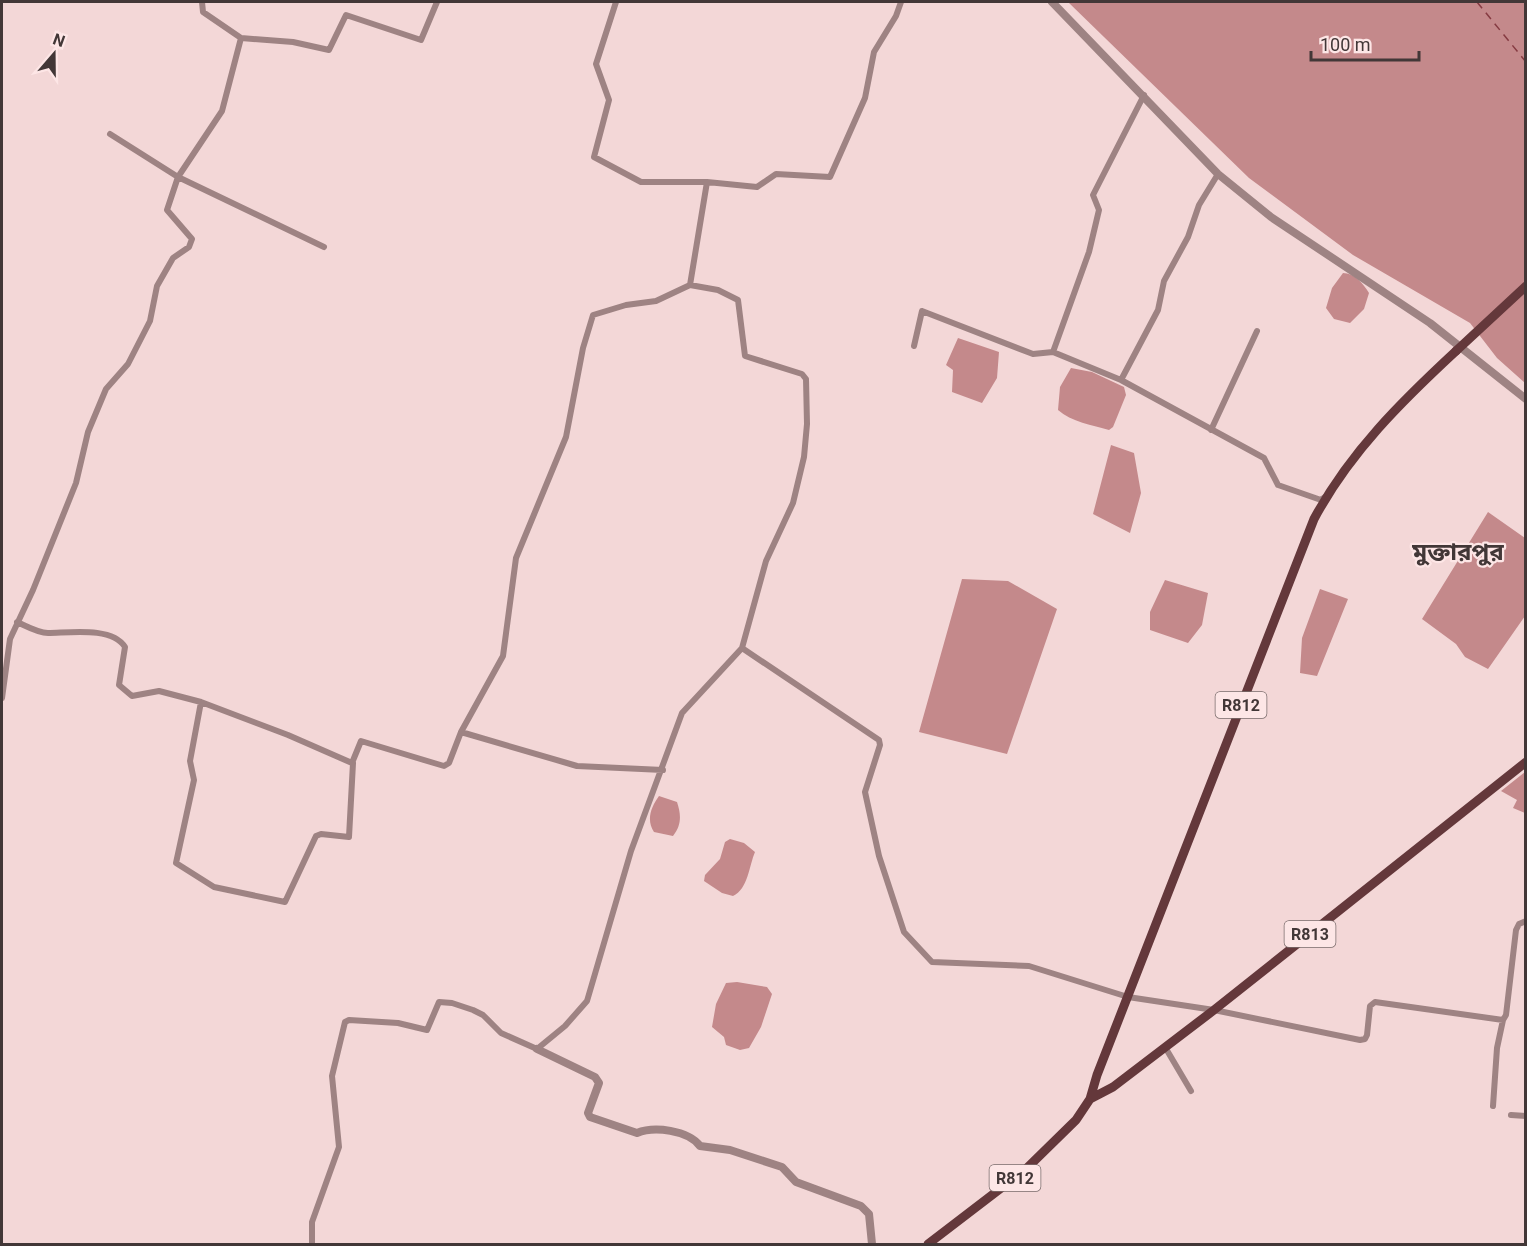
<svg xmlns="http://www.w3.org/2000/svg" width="1527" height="1246" font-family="Roboto,'Noto Sans Bengali',sans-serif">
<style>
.water{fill:#c4898b}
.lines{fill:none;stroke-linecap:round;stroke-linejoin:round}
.ferry{stroke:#863b42;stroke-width:1.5;stroke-dasharray:8 6;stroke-linecap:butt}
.minor{stroke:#9e8383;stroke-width:6}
.tertiary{stroke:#9e8383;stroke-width:8}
.primary{stroke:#64383b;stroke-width:9}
.primary-bridge{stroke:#64383b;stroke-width:9}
.labels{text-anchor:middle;stroke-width:4.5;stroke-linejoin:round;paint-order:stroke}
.shield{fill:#fde6e6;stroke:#7a6c6c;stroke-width:1.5}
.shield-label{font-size:16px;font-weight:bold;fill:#423737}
.district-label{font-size:24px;font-weight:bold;fill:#423737;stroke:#fde6e6}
</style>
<rect width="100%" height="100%" fill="#f3d7d7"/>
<!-- water -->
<path class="water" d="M1068,2H1525V383L1497,358L1470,323L1353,255L1249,178Z
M1343,273C1354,273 1363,283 1369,293L1364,309L1350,323L1334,319L1326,308L1332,288Z
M958,338L999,352L997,378L982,403L952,392L953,370L946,365Z
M1071,368L1092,372L1124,387L1126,395L1113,427L1109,430C1093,425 1071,422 1058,410L1060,387Z
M1111,445L1134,453L1141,493L1130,533L1093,514Z
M1488,512L1525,538V616L1488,669L1465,657L1456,644L1422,619Z
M962,579L1008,581L1057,609L1007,754L919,732Z
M1165,580L1208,593L1202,625L1188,643L1150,630V612Z
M1320,589L1348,599L1317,676L1300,673L1302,638Z
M1525,772V813L1513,808L1517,800L1501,791Z
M659,796L677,802C681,814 682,825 673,836L654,832C646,820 651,807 659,796Z
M730,839L744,843L755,852C749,866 748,889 733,896L722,893L704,881L705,875L720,859L725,842Z
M737,982L767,987L772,994L761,1027L749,1048L740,1050L726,1045L724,1037L712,1027L716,1004L726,983Z"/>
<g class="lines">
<!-- ferry -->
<path class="ferry" d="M1477,2L1526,62"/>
<!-- minor -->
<path class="minor" d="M616,2L596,64L609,100L594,157L641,182H707L690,285L718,290L738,300L745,356L802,374L806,379L807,424L804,457L793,503L766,561L742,648L879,740L880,745L865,792L879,856L904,932L932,962L1029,966L1128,997L1214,1010L1360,1040L1365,1039L1367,1035L1370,1006L1375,1002L1503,1020L1506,1015L1516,930L1519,924L1526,921
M241,38L293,42L329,50L346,15L421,40L437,2
M110,134L178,177L324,247
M1218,174L1199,205L1188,237L1164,281L1158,310L1121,380L1264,458L1278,485L1321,500L1325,497
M707,182L757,187L776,174L830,177L865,98L874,52L896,16L901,2
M914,346L922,311L1033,354L1053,352L1121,380
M1053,352L1089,252L1099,210L1093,195L1144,95
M1211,430L1257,331
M17,622C26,626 38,633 48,633C68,633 112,626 125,647L119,685L132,696L159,691L201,702L288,735L352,763L361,741L444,766L449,763L461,732L577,766L663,770
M2,698L10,639L33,590L76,483L88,432L106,389L128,364L150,321L157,286L173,258L189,247L192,239L167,210L178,177L222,111L241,38L203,12L202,2
M201,702L190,761L194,780L176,863L214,887L285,902L316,836L321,834L349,837L353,763
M461,732L503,656L516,558L566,437L583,348L593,315L626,305L656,301L690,285
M1165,1047L1191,1091
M1493,1106L1497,1048L1503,1020
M1511,1115L1526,1116
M312,1244V1222L339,1147L332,1076L345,1022L349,1020L398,1023L427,1030L439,1002L452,1003L473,1010L483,1015L501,1033L537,1049L565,1026L587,1001L631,851L682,713L742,648"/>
<!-- tertiary -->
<path class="tertiary" d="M1052,2L1218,174L1271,217L1430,323L1526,399
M537,1049L595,1077L599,1083L588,1113L590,1117L637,1133C654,1126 688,1130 700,1146L730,1150L782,1167L796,1182L861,1206L869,1214L872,1244"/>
<!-- primary -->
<path class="primary" d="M1090,1099L1113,1087L1214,1010L1526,762
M928,1244L1026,1169L1076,1120L1090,1099L1097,1075L1314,519C1350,452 1402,401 1456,351"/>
<!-- primary-bridge -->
<path class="primary-bridge" d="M1456,351L1526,286"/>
</g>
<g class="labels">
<!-- shield labels -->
<g class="shield">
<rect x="1215.5" y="692" width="51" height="26" rx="4.5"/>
<rect x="1284.5" y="921" width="51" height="26" rx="4.5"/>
<rect x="989.5" y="1165" width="51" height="26" rx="4.5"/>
</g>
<g class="shield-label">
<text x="1241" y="711">R812</text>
<text x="1310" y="940">R813</text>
<text x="1015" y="1184">R812</text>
</g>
<!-- district labels -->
<g class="district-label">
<text x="1458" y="560">মুক্তারপুর</text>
</g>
</g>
<!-- border -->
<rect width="1527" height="1246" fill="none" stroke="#423737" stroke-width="6"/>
<!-- north arrow -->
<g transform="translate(54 54) rotate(20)" stroke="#fde6e6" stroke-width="4.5" paint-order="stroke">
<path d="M0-4.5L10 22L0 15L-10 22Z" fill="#423737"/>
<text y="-9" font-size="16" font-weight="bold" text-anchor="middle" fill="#423737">N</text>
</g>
<!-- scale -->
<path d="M1311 51v9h108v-9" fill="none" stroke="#423737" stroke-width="3"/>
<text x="1320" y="51" font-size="18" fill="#423737" stroke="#fde6e6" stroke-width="4.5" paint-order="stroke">100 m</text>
</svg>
